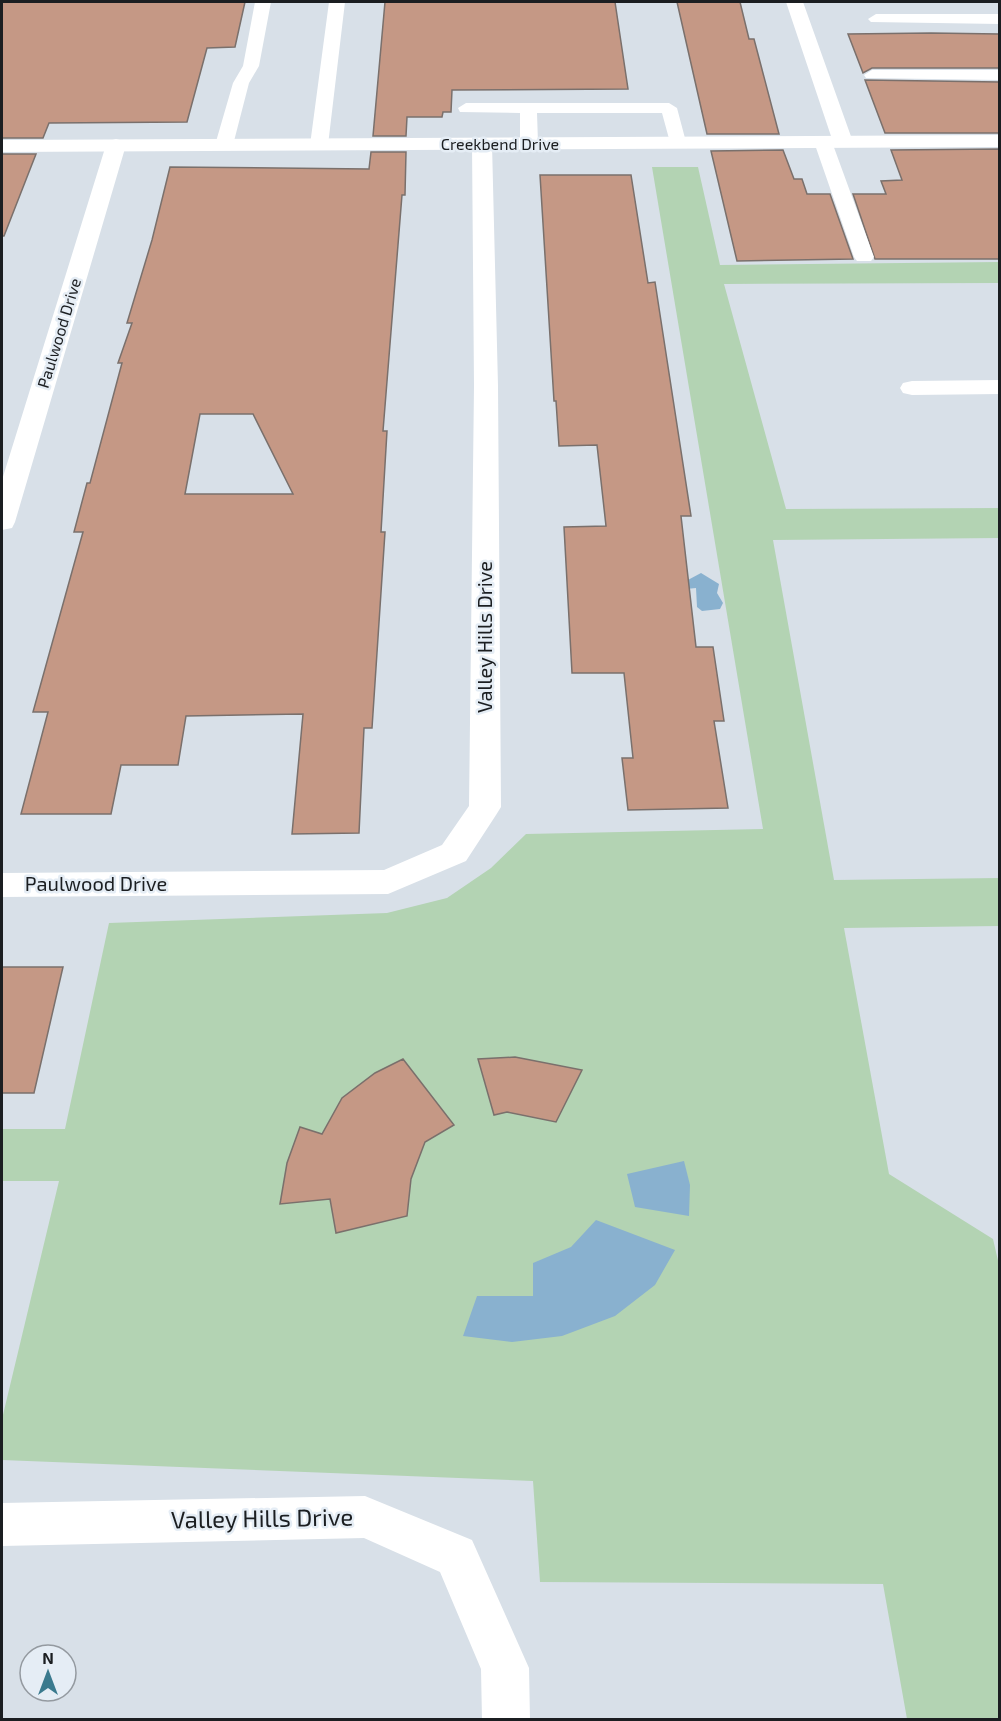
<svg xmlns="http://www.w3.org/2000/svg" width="1001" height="1721" font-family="'Exo 2',sans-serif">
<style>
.green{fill:#b3d3b3}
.water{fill:#89b1cf}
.building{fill:#c59885;stroke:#7a706c;stroke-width:1.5;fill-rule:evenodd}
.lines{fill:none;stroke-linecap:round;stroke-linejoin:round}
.service{fill:#fff;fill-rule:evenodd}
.minor{fill:#fff;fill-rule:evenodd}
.tertiary{fill:#fff;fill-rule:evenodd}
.labels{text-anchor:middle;stroke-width:5;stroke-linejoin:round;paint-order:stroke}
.far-street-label{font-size:16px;fill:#1b1e21;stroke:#e5edf5}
.street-label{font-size:20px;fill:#1b1e21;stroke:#e5edf5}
.near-street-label{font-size:24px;fill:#1b1e21;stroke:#e5edf5}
</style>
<rect width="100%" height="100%" fill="#d8e0e8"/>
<!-- green -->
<path class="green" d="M652,167H698L720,265L999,262V283L724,284L786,509L999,508V538L773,540L834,880L999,878V926L844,928L889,1174L993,1239L999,1265V1719H907L883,1584L540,1582L533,1481L2,1460V1419L59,1181H2V1129H65L109,923L387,913L447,898L491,868L526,834L763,829Z"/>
<!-- water -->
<path class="water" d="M701,573L719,584L717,593L723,603L720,609L702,611L697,607L696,588L686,589V581Z
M684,1161L690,1185L689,1216L635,1207L627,1174Z
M596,1220L675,1250L655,1285L615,1316L562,1336L512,1342L463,1336L477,1296H533V1263L571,1247Z"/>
<!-- building -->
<path class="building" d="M2,2H245L235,47L207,48L187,122L49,123L43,138H2Z
M385,2H615L628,89L452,90L451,112H443L442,117H407L406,136H373Z
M677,2H740L749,39H754L779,134H707Z
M931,33L999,34V68H872L863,73L848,34Z
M865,80L999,82V133H885Z
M999,149V259H875L853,194H886L881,181L902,180L891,150Z
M783,150L794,179H802L807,194H830L853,259L737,261L711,151Z
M371,152H406L405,195H402L383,431H387L381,532H385L372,728H364L359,833L292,834L303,714L186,716L178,765H121L111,814H21L48,712H33L83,532H74L87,483H90L122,363H118L132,323H127L152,240L170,167L369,169ZM200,414H253L293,494H185Z
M2,154H36L4,236H2Z
M540,175H631L648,283L655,282L691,516H681L696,647H713L724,721H714L728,808L628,810L622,758H633L624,673H572L564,527L606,526L597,445L559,446L556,401H554Z
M2,967H63L34,1093H2Z
M515,1057L582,1070L556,1122L507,1112L494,1115L478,1059Z
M403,1059L454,1125L425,1142L411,1179L407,1216L336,1233L330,1199L280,1204L287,1163L300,1127L322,1134L342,1098L375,1073Z"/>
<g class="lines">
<!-- service -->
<path class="service" d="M255,2H271L259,66L249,83L233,145L224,150L215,145L233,83L243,66Z
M329,2H345L328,145L319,150L310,145Z
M876,14H1000V24L871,22L868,19Z
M872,70H1000V80L866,78L864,75Z
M466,103H669L677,108L686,142L683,146H671L662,113H537L538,143L529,148L520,143V113L460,112L458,108Z
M823,137L832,142L874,257L871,261H857L854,257L814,142Z"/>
<!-- minor -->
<path class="minor" d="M786,2H803L853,142L850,146H836L833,142Z
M482,138L489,140L492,144L498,386L501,807L496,815L466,861L388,894L2,897V873L384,870L442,845L469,806L474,386L472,144L475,140Z
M116,139L123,141L126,145L15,522L12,528L2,530V480L106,145L109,141Z
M1000,380V394L912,395L903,393L900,388L903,383L912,381Z
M365,1496L472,1540L529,1668L530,1720H482L481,1669L440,1572L364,1538L2,1546V1503Z"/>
<!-- tertiary -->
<path class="tertiary" d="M1000,135V147L2,152V140Z"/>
</g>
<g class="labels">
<!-- far-street labels -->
<g class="far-street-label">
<text x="500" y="150">Creekbend Drive</text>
<text transform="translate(59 333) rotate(-73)" y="6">Paulwood Drive</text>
</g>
<!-- street labels -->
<g class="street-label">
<text transform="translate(485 637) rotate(-90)" y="7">Valley Hills Drive</text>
<text x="96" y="891">Paulwood Drive</text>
</g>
<!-- near-street labels -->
<g class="near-street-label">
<text transform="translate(262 1519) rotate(-1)" y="8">Valley Hills Drive</text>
</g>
</g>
<!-- border -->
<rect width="1001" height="1721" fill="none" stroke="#1b1e21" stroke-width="6"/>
<!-- north arrow -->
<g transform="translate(48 1673)"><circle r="28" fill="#e5edf5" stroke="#949aa0" stroke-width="1.5"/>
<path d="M0-4.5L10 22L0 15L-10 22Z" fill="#3a7a8e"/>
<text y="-9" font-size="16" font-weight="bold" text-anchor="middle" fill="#1b1e21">N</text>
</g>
</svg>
